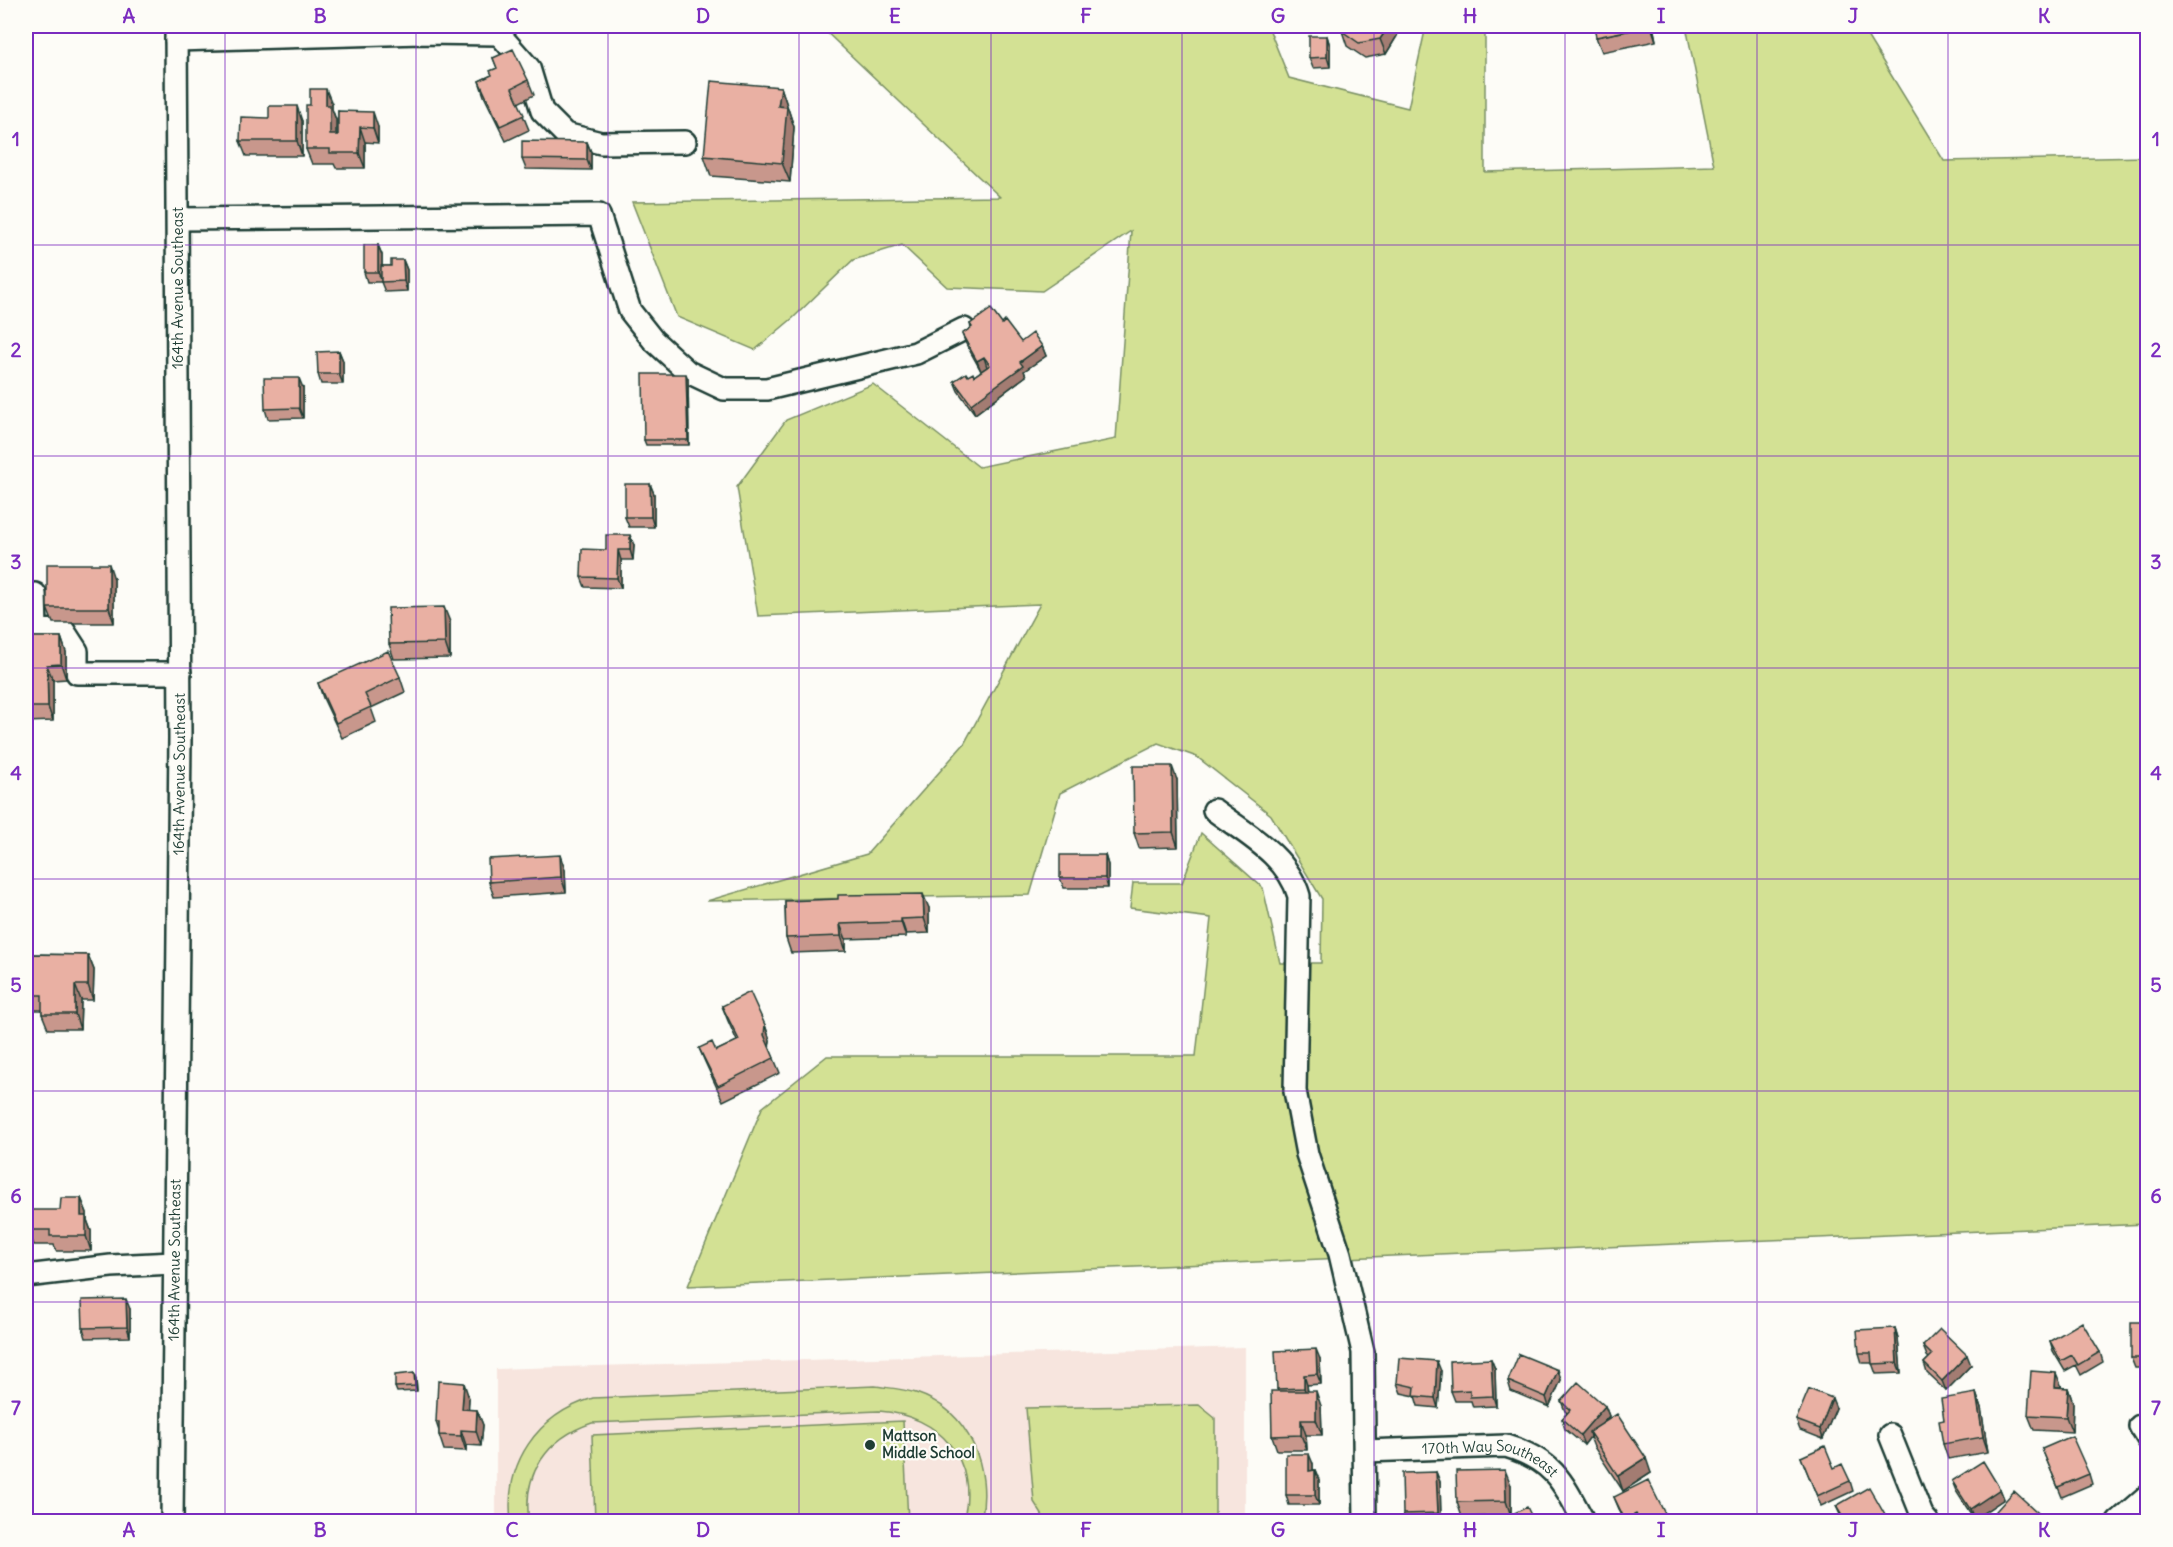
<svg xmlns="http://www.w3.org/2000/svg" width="2173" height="1547" font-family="Delius,sans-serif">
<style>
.built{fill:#f7e5de}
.green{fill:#d3e194;stroke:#798f64;stroke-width:1.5}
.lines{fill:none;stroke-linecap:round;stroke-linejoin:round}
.minor-casing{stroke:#1f3d34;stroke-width:26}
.minor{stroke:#fdfcf7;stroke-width:21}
.wall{fill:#c8978c;stroke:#1f3d34;stroke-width:1.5}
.shaded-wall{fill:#a37b72;stroke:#1f3d34;stroke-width:1.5}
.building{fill:#e9b0a3;stroke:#1f3d34;stroke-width:1.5}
.grid{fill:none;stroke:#7b2cbf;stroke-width:1.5;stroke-opacity:0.55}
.poi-dot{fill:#1f3d34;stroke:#fdfcf7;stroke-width:2}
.labels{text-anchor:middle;stroke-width:4.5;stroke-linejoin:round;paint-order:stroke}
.street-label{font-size:15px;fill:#1f3d34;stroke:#fdfcf7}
.poi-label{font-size:15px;font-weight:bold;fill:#1f3d34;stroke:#fdfcf7;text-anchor:start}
.neatline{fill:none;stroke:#7b2cbf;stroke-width:2}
.grid-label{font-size:20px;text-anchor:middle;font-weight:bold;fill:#7b2cbf}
</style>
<rect width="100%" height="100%" fill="#fdfcf7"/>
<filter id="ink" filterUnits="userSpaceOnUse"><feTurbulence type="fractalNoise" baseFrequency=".0167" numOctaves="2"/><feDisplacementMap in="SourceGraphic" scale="12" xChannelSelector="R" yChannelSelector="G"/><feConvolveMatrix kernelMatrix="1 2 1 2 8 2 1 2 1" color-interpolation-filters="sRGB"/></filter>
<g filter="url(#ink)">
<!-- built -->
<path class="built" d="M1245,1347V1521L496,1522V1369Z"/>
<!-- green -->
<path class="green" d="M820,26H1268L1289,78L1408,108L1426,26H1485V172L1714,166L1686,26H1861L1944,161L2147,157V1224L688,1286L762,1108L827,1056H1196L1211,918L1130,908L1133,883H1182L1201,833L1263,888L1280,963H1321L1322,899L1271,815L1197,757L1158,743L1060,793L1030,895L707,901L867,854L964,744L1040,604L758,616L737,487L786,420L873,384L979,467L1116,439L1131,231L1042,291L947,287L902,245L853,260L793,318L755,350L677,317L632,202L1000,197Z
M875,1386C889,1388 904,1389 916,1393C971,1411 992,1470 981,1521H963C980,1461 940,1415 879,1411L592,1423C547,1438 522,1474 529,1521H511C504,1463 537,1415 593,1398Z
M1199,1405L1215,1418V1521H1046L1034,1502L1026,1408Z
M903,1421L908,1521H595L592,1435Z"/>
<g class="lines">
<defs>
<g id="minor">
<path d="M176,40L421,33L499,34L529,68L542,111L565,134L601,143L685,142"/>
<path d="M178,219L599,215L630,311L653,340L688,372L724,389H767L916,353L964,329"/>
<path d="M35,594L36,630L64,631L77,651V673H180"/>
<path d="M1214,810C1246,834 1288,856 1299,896L1295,1091L1307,1154L1340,1254L1363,1352L1365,1522"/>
<path d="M26,1276L111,1266L174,1263"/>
<path d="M2140,1426L2148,1439"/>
<path d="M1890,1435L1922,1515L1928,1522"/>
<path id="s1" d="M1365,1451L1506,1446C1553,1460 1562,1480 1584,1522"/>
<path id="s2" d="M172,1522L180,738L176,26"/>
<path d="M2118,1522L2148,1496"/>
</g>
</defs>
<!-- minor casing -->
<use href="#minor" class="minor-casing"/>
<!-- minor -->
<use href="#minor" class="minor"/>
</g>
<!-- wall -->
<path class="wall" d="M1653,26L1656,41L1602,52L1596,37Z
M1397,29V36L1386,54L1365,58L1347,46L1342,31Z
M1327,36L1330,46V67L1313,68L1309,58Z
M493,58L528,80L534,95L518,103L529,130L506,141L484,96L479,81L492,75L497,68Z
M781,87L794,127L790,182L711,176L704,156Z
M332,104V109L336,120V135H338V111L378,127V143L365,142V168H336L334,164H312L306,149Z
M269,118L302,121V156H246L240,141Z
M587,142L591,152V170L526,169L522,159Z
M378,245L382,255V266H391L403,260L407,270V291L385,292L381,282H367L364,272Z
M970,324H1002L1021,342L1042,346L1046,356L1024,371L1026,376L975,414L958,391L954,381L968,376H974L981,371L966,344L962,334L971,328Z
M339,351L343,361V384H321L318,374Z
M688,379L689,445H646L644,440Z
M303,388V418L268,419L265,409Z
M650,484L654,494V527H629L625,517Z
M634,545L633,560H621V588L585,587L581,577L606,550Z
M114,579V623H53L47,608Z
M450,622V658L394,659L389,644Z
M26,637H61L66,652V679L53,680V721L26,722Z
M400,677L405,692L371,708L376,722L342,738L323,698L318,683Z
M1177,780L1178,847L1139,848L1134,833Z
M1105,855L1108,865V888H1064L1060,878Z
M565,870L566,892L494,897L489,882Z
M785,901L929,908V933L906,934V937L846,939V951L791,953L786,938Z
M26,954L88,955L94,970L93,1000H81L80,1029H48L42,1014V1010H29L26,999Z
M722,1006L765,1025L770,1040L769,1047L780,1073L723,1101L705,1062L699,1048L716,1051L737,1041L728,1021Z
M81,1198L87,1213V1220L91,1231V1251H56L54,1245H34L28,1230Z
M130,1309V1337L86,1338L83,1328Z
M2148,1322V1368H2135L2131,1358Z
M1895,1328L1898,1338L1901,1373L1876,1374L1872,1363H1862L1859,1353Z
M2050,1341L2100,1352L2103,1362L2081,1375L2076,1365L2065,1371L2053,1351Z
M1923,1346L1971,1365L1946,1391L1927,1373L1924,1363L1929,1358L1927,1356Z
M1320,1359L1321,1384L1307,1385L1308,1391L1321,1406L1322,1435H1306L1307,1450H1277L1272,1436L1278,1391L1277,1389Z
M1491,1359L1495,1369L1496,1406L1473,1407L1471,1401H1455L1451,1391Z
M1558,1370L1561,1380L1549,1407L1511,1391L1508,1381Z
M1441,1371L1438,1408L1418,1406L1415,1396L1401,1393L1397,1383Z
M414,1373L416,1378L417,1391L397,1392L395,1387Z
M2062,1388H2068L2073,1403L2072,1432L2034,1430L2028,1415Z
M1976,1393L1981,1408L1988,1452L1948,1459L1943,1444L1944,1420Z
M469,1398L468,1410H477L483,1425L481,1446L466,1445V1451L444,1450L439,1435V1431L436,1422Z
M1561,1401L1605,1406L1609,1416L1604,1422L1651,1473L1623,1491L1594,1447L1590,1437L1584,1445L1565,1429L1562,1419L1567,1413L1565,1411Z
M1836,1408L1823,1439L1800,1430L1796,1420Z
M2042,1449L2089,1474L2092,1484L2062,1497Z
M1801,1457L1834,1468L1850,1481L1853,1491L1821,1506Z
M1313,1464V1470H1315L1319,1480V1505H1289L1286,1495Z
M1436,1472L1440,1482L1441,1521H1406L1403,1514Z
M1952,1481L2000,1489L2004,1499L1974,1519L1956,1491Z
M1511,1485V1515L1509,1516L1462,1517L1457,1502Z
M1614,1497L1665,1514L1668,1521H1624Z
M1836,1506L1886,1517L1887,1521H1843Z"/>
<!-- shaded-wall -->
<path class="shaded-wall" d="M1389,26H1396L1397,29V36L1386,54L1380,39Z
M1651,26H1653L1656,41Z
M1327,36L1330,46V67L1327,57Z
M781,87L794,127L790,182L782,163L778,106Z
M326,89L332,104V109L336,120V150L330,135L326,105Z
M297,106L302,121V156L297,141Z
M373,112L378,127V143L373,128Z
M360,127L365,142V168L359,153Z
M587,142L591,152V170L587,160Z
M378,245L382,255V282L378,272Z
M403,260L407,270V291L404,281Z
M1042,346L1046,356L1024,371L1026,376L975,414L971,404L1020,362Z
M339,351L343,361V384L339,374Z
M984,357L987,367L981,371L977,361Z
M686,374L688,379L689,445L688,440Z
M299,378L303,388V418L299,408Z
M650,484L654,494V527L651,517Z
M630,535L634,545L633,560L630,550Z
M618,550L621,560V588L617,578Z
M109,564L114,579V623L109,608Z
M444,607L450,622V658L445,643Z
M61,637L66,652V679L61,664Z
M47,665L53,680V721L48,707Z
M1172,766L1177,780L1178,847L1173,832Z
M560,855L565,870L566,892L561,877Z
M1105,855L1108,865V888L1105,878Z
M923,894L929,908V933L924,918Z
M901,919L906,934V937L901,922Z
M840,924L846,939V951L841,936Z
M88,955L94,970L93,1000L88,985Z
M75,985L81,1000L80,1029L75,1014Z
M765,1025L770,1040L769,1050L764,1035Z
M81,1198L87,1213V1220L91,1231V1251L86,1236L81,1216Z
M126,1299L130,1309V1337L127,1327Z
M1895,1328L1898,1338L1901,1373L1897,1363Z
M1316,1349L1320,1359L1321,1384L1317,1374Z
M1967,1355L1971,1365L1946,1391L1942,1381Z
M1491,1359L1495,1369L1496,1406L1493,1396Z
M1437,1361L1441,1371L1438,1408L1435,1398Z
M1558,1370L1561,1380L1549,1407L1546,1397Z
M414,1373L416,1378L417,1391L415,1386Z
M2056,1373L2062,1387H2055Z
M1304,1375L1307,1385L1308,1398L1304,1388Z
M464,1383L469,1398L468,1424L462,1409Z
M2068,1388L2073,1403L2072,1432L2066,1417Z
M1316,1391L1321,1406L1322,1435L1316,1420Z
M1976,1393L1981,1408L1988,1452L1983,1437Z
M1832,1398L1836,1408L1823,1439L1820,1429Z
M1605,1406L1609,1416L1591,1436L1589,1432L1590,1437L1584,1445L1580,1435Z
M477,1410L483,1425L481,1446L476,1431Z
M1301,1420L1306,1435L1307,1450L1301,1435Z
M461,1430L466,1445V1451L461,1436Z
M1309,1454L1313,1464V1481L1309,1471Z
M1646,1458L1651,1473L1623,1491L1618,1476Z
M1315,1470L1319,1480V1505L1315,1495Z
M1505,1470L1511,1485V1516L1506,1501Z
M1436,1472L1440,1482L1441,1521L1438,1513Z
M2000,1489L2004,1499L1974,1519L1970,1509Z"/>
<!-- building -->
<path class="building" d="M1341,26H1389L1380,39L1359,43L1342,31Z
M1594,26H1651L1596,37Z
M1309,36H1327V57L1309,58Z
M513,49L528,80L512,88L524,115L500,126L479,81L492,75L490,71L497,68L493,58Z
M711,81L781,87L778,106L787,107L782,163L704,156Z
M310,89H326V105H330V135H338V111L373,112V128L360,127L359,153H330V149H306V105H310Z
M269,106H297V141H240L241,117L269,118Z
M522,141L587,142V160L522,159Z
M364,245H378V272H364Z
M391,260H403L404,281L381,282V266H391Z
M991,309L1002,324L1005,321L1021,342L1033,333L1042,346L1020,362L1023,366L971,404L954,381L966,373L968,376L973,373L974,376L990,365L984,357L977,361L962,334L972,327L970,324Z
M339,351V374H318L317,352Z
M643,374H686L688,440H644Z
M264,378H299V408L265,409Z
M625,484H650L651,517H625Z
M606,535H630V550H618L617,578L581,577L582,549L606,550Z
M47,564H109V608H47Z
M444,607L445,643L389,644L388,608Z
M26,637H61V664L47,665L48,707H26Z
M388,651L400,677L365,694L371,707L336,723L318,683Z
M1133,766H1172L1173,832L1134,833Z
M560,855L561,877L489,882L488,859Z
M1060,855H1105V878H1060Z
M923,894L924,918L901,919V922L840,924L841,936L786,938L785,901L838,899V895Z
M26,954L88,955V985H75V1014H42V995H26Z
M750,992L765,1025L764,1035L774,1058L718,1086L699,1048L712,1042L716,1051L739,1040L722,1006Z
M61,1198H81V1216H86V1236H50V1230H28L29,1210H60Z
M126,1299L127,1327L83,1328L82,1300Z
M2082,1322L2100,1352L2078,1365L2072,1355L2061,1361L2050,1341Z
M2131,1322H2148V1358H2131Z
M1895,1328L1897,1363L1872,1364L1871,1353H1859L1857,1330Z
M1940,1329L1967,1355L1942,1381L1924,1363L1932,1355L1923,1346Z
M1316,1349L1317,1374L1304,1375V1388L1277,1389L1275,1351Z
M1519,1354L1558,1370L1546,1397L1508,1381Z
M1399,1358L1437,1361L1435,1398L1414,1396L1415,1387L1397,1383Z
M1491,1359L1493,1396L1470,1397V1390L1451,1391L1450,1361Z
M2031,1371L2056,1373L2055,1387L2068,1388L2066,1417L2028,1415Z
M414,1373L415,1386L395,1387V1375Z
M438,1381L464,1383L462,1409L477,1410L476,1431L461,1430V1436L439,1435V1422H436Z
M1578,1382L1605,1406L1580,1435L1562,1419L1570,1410L1561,1401Z
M1809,1389L1832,1398L1820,1429L1796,1420Z
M1271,1391H1316V1420H1301V1435L1272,1436Z
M1976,1393L1983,1437L1943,1444L1939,1421L1944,1420L1941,1399Z
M1617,1414L1646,1458L1618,1476L1589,1432Z
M2072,1436L2089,1474L2058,1487L2042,1449Z
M1825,1446L1834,1468L1842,1464L1850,1481L1817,1496L1801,1457Z
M1286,1454H1309V1471L1315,1470V1495H1286Z
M1983,1461L2000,1489L1970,1509L1952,1481Z
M1505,1470L1506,1501L1457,1502L1456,1471Z
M1436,1472L1438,1513L1403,1514L1402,1473Z
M1648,1480L1665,1514L1651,1521H1640L1636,1514L1625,1520L1614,1497Z
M1869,1487L1886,1517L1877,1521H1845L1836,1506Z
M2014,1491L2047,1521H1990L1988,1520Z
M1527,1507L1534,1521H1498Z
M1300,1518L1301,1521H1277V1519Z"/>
</g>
<!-- grid -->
<path class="grid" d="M225,26V1522M416,26V1522M608,26V1522M799,26V1522M991,26V1522M1182,26V1522M1374,26V1522M1565,26V1522M1757,26V1522M1948,26V1522M26,245H2148M26,456H2148M26,668H2148M26,879H2148M26,1091H2148M26,1302H2148"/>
<!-- markers -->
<circle class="poi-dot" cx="870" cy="1445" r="6"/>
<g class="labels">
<!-- street labels -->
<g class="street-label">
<text transform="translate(178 288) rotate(-90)" y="5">164th Avenue Southeast</text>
<text dy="5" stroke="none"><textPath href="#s2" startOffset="748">164th Avenue Southeast</textPath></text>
<text dy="5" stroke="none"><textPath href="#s2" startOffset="262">164th Avenue Southeast</textPath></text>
<text dy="5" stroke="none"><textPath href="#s1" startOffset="128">170th Way Southeast</textPath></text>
</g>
<!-- poi labels -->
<g class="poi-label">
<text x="882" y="1441">Mattson<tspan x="882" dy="17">Middle School</tspan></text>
</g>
</g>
<!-- margin -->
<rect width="2173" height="1547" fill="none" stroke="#fdfcf7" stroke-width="66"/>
<rect x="33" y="33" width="2107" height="1481" class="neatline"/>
<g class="grid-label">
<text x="129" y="23">A</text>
<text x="320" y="23">B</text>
<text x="512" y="23">C</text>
<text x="703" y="23">D</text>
<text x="895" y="23">E</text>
<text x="1086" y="23">F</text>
<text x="1278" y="23">G</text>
<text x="1470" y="23">H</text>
<text x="1661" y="23">I</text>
<text x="1853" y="23">J</text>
<text x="2044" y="23">K</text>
<text x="16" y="146">1</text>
<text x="2156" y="146">1</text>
<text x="16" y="357">2</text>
<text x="2156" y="357">2</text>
<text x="16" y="569">3</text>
<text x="2156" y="569">3</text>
<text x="16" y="780">4</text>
<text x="2156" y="780">4</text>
<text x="16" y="992">5</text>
<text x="2156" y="992">5</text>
<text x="16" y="1203">6</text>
<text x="2156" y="1203">6</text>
<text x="16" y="1415">7</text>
<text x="2156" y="1415">7</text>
<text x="129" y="1537">A</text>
<text x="320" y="1537">B</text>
<text x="512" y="1537">C</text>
<text x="703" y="1537">D</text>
<text x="895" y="1537">E</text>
<text x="1086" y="1537">F</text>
<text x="1278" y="1537">G</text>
<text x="1470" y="1537">H</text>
<text x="1661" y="1537">I</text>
<text x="1853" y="1537">J</text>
<text x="2044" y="1537">K</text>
</g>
</svg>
